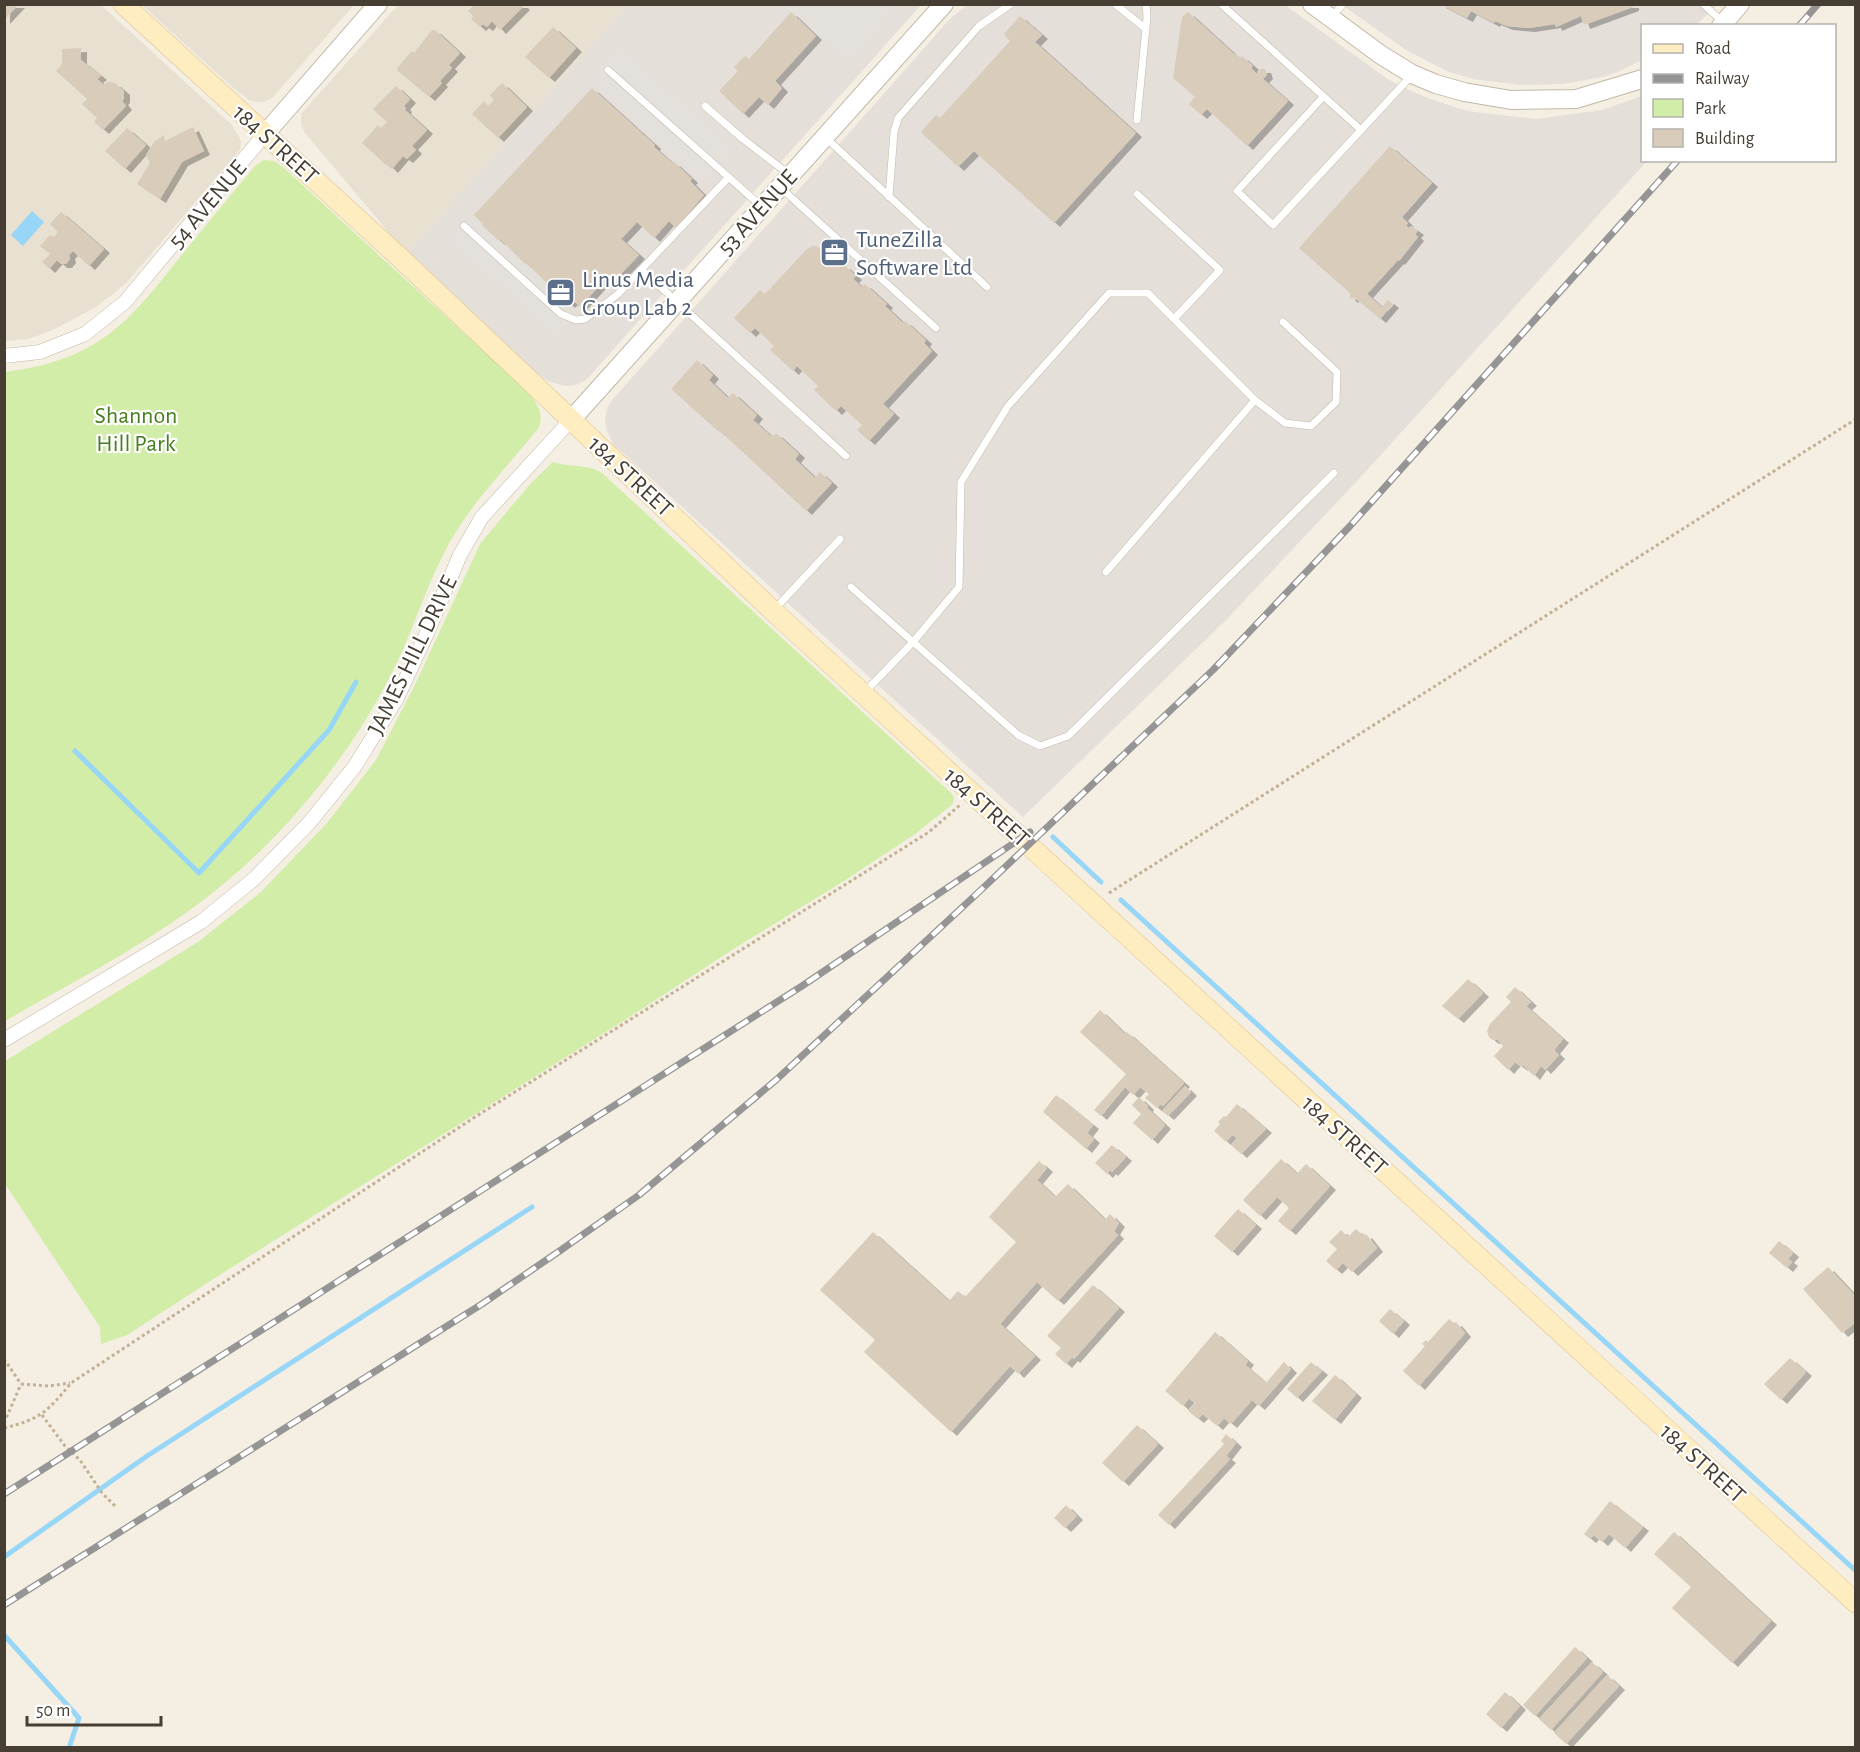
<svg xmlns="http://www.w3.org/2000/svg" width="1860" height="1752" font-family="'Alegreya Sans',sans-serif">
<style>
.residential{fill:#e8e0d1}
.industrial{fill:#e5dfd9}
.green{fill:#d1eda7}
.parking{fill:#e4e0dc}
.water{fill:#98d6f8}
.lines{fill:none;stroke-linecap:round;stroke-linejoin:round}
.stream{stroke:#98d6f8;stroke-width:5}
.building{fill:#daccbb;filter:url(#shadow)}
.service-casing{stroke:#c3b8a8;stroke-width:8}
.minor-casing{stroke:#c3b8a8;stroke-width:15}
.tertiary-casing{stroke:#c3b8a8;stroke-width:20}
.secondary-casing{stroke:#dcc38f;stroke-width:21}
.path{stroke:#c4b095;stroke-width:3;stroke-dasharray:3 3;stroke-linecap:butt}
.service{stroke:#fff;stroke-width:7}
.minor{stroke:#fff;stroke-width:14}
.tertiary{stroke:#fff;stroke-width:18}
.secondary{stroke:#ffedc2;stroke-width:20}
.rail-casing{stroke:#959595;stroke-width:7}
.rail{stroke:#fff;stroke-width:4.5;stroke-dasharray:14;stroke-linecap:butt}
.labels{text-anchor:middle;stroke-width:4.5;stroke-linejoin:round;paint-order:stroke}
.street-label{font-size:24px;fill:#463e33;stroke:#fff}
.service-label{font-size:24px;fill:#4e5e75;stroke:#fff;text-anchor:start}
.park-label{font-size:24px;fill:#497e20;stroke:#fff}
</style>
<defs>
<filter id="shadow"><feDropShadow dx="6" dy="4" stdDeviation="0" flood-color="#0004"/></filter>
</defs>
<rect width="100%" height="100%" fill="#f4eee3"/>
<!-- residential -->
<path class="residential" d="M5,5H101L232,125L241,141L240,149L234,157L129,280L113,294L96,307L53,330L28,339L5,341Z
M142,5H354L272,98L264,102H256L249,100L230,85Z
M398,5H627L407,254L305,133L301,125V114Z"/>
<!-- industrial -->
<path class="industrial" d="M627,5H921L586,380L575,385L565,386L548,381L530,368L407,254Z
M967,5H1285L1389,80L1420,95L1454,107L1474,112L1537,119L1602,110L1642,96V160L1647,161L1369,468L1227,619L1023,817L613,444L607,431L605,419L608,406L614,398L950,19Z
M1342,5H1717L1696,25L1642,26V60L1620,71L1603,77L1563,84L1520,85L1473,79L1449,72L1406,50Z"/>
<!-- green -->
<path class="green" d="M263,160L274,161L284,168L503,369C517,383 554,409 536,431C503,472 465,509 442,557C428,585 417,616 405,645C390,679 371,713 350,744C306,808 251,867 187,912C131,953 65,986 5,1021V372C37,368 68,360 96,343C132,321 159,283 185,251C208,222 232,194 255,166Z
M553,462C570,468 588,463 603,474L952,794L954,798L953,804L915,834L844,881L735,948L631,1016L218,1276L127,1335L101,1344L100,1327L5,1184V1061L198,942L261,892L327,823L376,760L415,685L480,544L531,483Z"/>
<!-- parking -->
<path class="parking" d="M783,5H840L844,8L848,5H899L848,64Z
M621,47L734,150L702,184L590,81Z
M471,216L570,306L560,340L448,240Z"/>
<!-- water -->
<path class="water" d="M32,211L44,222L23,246L11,235Z"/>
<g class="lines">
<!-- stream -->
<path class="stream" d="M75,751L199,873L329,730L356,682
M1053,837L1101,882
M1121,900L1856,1571
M4,1557L147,1456L532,1207
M4,1635L79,1718L69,1748"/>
</g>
<!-- building -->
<path class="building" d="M4,4H19L4,20Z
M475,4H522L524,6L500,30L492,21L487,27L483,24L480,27L471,19L473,16L468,11Z
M1440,4H1633V7L1584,25L1581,16L1556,27L1555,24L1529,28L1507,26L1495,21L1494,23L1471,11L1467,18Z
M791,12L816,36L775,81L782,88L768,105L759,97L743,114L719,91L738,71L734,67L745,56L749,59Z
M1188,12L1233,53L1240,58L1242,56L1253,66L1251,68L1257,74L1261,69H1265L1267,75L1263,79L1288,101L1247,146L1207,109L1201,115L1189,104L1195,97L1173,78L1182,17Z
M1020,16L1042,35L1035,42L1136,133L1054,223L974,151L958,167L921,132L936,115L940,118L1010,41L1004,34Z
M553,27L576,48L549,78L525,57Z
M432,30H435L460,53L449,65L452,68L440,81L442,83L429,97L397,70L398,67L412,51L414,53Z
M81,48V60L101,76L97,79L104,85L107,82L115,83L124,91V99L122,101L126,106L103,130L94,122L97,118L82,104L87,99L56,71L62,64V49Z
M502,83L527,107L498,138L472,114L484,101L488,106L494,100L490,95Z
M396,86L410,99L404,106L406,108L405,110L427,130L412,146L416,150L407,159L403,156L392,169L387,164L386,165L362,143L378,125L381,128L387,122L373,109Z
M592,88L655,145L654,147L672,163L674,162L692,179L690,181L704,195L676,228L669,221L654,238L637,222L621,239L639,255L613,282L607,277L580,307L573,300L569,304L526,263L525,264L500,239L499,241L482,225L483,224L474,215Z
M193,127L204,151L182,162L160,199L137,184L150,163L146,155L154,142L164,135L165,141Z
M127,128L146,145L125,169L105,151Z
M1390,146L1432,183L1402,217L1408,223L1406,226L1409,228L1411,226L1418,231L1415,234L1418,237L1399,261L1398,260L1367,294L1382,307L1388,300L1393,304L1380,319L1354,297L1352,299L1349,296L1351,294L1299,248Z
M61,212L104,249L89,266L73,251L69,255L70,259L66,264H61L57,260L49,269L42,262L50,254L40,246L50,235L54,237L58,232L50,224Z
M813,246H817L842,268L844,265L856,276L853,279L862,287L865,284L887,304L885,306L903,323L905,321L926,340L924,343L932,351L883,404L894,414L869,441L857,430L862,425L841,406L836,411L814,390L818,386L797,366L793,371L770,350L774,346L755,328L750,333L734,318L760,290L765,294L807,249Z
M697,360L713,375L709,380L728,398L733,393L757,415L753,420L772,437L776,433L799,454L795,459L815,478L820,472L832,483L806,511L720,431L719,432L671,389Z
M1468,979L1483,993L1458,1019L1442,1006Z
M1515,987L1531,1002L1526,1006L1563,1039L1554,1050L1559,1055L1545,1070L1541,1066L1534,1076L1523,1065L1522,1067L1515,1062L1508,1070L1494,1056L1503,1046L1498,1040H1493L1489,1037L1487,1031L1490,1024L1511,1002L1506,997Z
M1100,1010L1125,1034L1127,1032L1184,1083L1163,1106L1160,1104L1157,1108L1145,1098L1149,1094L1140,1087L1133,1095L1125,1087L1101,1116L1094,1110L1126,1074L1080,1032Z
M1185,1086L1191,1092L1168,1116L1162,1111Z
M1056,1095L1093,1125L1087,1133L1094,1139L1086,1149L1043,1112Z
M1139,1097L1148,1106L1147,1108L1165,1125L1152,1140L1133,1123L1141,1114L1132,1105Z
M1237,1104L1266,1129L1241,1154L1231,1145L1237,1138L1234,1136L1232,1135L1226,1142L1214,1131L1220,1124L1218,1122L1224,1116L1226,1117Z
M1112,1145L1126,1157L1112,1172L1110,1170L1107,1174L1095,1163Z
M1281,1159L1297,1174L1306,1164L1330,1186L1290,1231L1278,1221L1289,1208L1277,1197L1260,1216L1243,1200Z
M1039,1161L1047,1168L1037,1180L1055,1197L1068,1184L1105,1220L1110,1214L1119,1223L1114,1231L1118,1235L1058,1301L1037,1282L1000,1324L1035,1356L1018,1374L1010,1366L951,1432L864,1352L875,1340L820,1290L873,1232L949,1301L958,1291L965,1297L1016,1242L989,1217Z
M1238,1209L1256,1225L1232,1252L1214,1236Z
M1356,1229L1364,1236L1366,1234L1377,1248L1352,1272L1343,1263L1336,1270L1326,1261L1337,1249L1329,1242L1341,1230L1348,1237Z
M1779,1241L1793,1253L1788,1259L1792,1262L1787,1268L1769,1253Z
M1828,1267L1856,1297V1322L1842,1333L1803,1289Z
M1093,1285L1119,1308L1074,1359L1072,1357L1066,1364L1055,1354L1061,1348L1047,1336Z
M1390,1309L1404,1321L1393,1334L1379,1321Z
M1449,1319L1454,1323L1456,1322L1465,1333L1419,1386L1403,1371L1425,1346L1422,1344L1426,1340L1428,1342Z
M1215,1332L1248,1361L1245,1365L1266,1383L1284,1362L1291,1369L1259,1406L1252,1400L1231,1424L1224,1418L1217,1426L1203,1414L1198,1419L1188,1411L1195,1403L1189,1398L1183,1406L1165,1391Z
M1790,1358L1806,1372L1781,1400L1764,1384Z
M1311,1362L1322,1371L1297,1398L1287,1389Z
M1335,1375L1356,1394L1335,1420L1312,1401Z
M1137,1425L1158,1444L1123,1482L1102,1463Z
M1226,1434L1236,1443L1226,1456L1230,1459L1169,1525L1158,1515L1224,1444L1221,1441Z
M1610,1501L1643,1527L1625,1548L1609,1534L1602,1542L1594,1535L1590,1539L1584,1534Z
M1066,1505L1077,1516L1065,1528L1054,1518Z
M1674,1532L1771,1621L1732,1663L1672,1608L1691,1587L1654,1554Z
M1575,1647L1587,1658L1535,1716L1523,1705Z
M1592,1662L1603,1672L1551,1730L1539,1719Z
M1607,1675L1619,1686L1566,1744L1554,1733Z
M1505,1692L1520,1706L1501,1728L1486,1714Z"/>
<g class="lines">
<defs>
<path id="service" d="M1115,4L1146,29
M1221,4L1361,130
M1703,4L1724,23
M1331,18L1343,4
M608,70L762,207
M1323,97L1237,191L1273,225L1412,75
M705,106L743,139L790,175
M1137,120L1147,17L1146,4
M825,137L987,287
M782,189L936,328
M1137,194L1220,270L1174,319
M889,197L894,132L898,118L979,26L1011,4
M464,226L561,314L576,320L585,319L618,294L728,178
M642,270L846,456
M1255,400L1285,423L1311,426L1336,402L1337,372L1283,322
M851,587L1018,735L1040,746L1068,736L1334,473
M774,610L840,539
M865,692L913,642L959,587L961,482L1008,406L1109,293H1148L1255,400L1106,572"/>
<path id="minor" d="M4,356L40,352L85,334L125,302L265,134
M4,1040L201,922L254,879L309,823L355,766L397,698L427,633L460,555L482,517L571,420"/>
<path id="tertiary" d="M1312,4L1381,55L1412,74L1436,84L1464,92L1511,100L1576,99L1642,79
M1721,26L1740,4
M265,134L378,4
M571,420L944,4"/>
<path id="secondary" d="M123,4L396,254L773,611L1856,1603"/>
</defs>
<!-- service casing -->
<use href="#service" class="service-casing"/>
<!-- minor casing -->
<use href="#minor" class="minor-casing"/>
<!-- tertiary casing -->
<use href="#tertiary" class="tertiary-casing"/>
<!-- secondary casing -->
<use href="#secondary" class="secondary-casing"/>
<!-- path -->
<path class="path" d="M1109,893L1856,419
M4,1359L21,1384
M21,1384L49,1386L70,1383
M42,1415L65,1446L80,1460L102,1493L116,1507
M4,1423L21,1384
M4,1428C41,1419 48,1411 71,1383L475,1117L929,832L960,805"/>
<!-- service -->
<use href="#service" class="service"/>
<!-- minor -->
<use href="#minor" class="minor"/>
<!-- tertiary -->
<use href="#tertiary" class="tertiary"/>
<!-- secondary -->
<use href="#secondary" class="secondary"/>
<defs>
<path id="rail" d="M1799,26L1818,4
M4,1494L802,986L1030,832
M4,1605L482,1304L561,1250L639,1195L776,1080L982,889L1213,670L1350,526L1678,160"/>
</defs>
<!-- rail casing -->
<use href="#rail" class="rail-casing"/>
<!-- rail -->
<use href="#rail" class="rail"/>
</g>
<!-- icons -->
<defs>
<symbol id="office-square" viewBox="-11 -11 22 22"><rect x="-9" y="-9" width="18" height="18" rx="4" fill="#5c6f8a" stroke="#fff"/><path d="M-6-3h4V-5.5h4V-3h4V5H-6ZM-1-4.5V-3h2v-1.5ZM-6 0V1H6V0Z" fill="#fff"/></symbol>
</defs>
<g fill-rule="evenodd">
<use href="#office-square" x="818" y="236" width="33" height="33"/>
<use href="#office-square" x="544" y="276" width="33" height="33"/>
</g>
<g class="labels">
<!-- street labels -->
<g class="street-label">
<text transform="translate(276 144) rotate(42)" y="8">184 STREET</text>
<text transform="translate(207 204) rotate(-50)" y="8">54 AVENUE</text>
<text transform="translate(757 212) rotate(-48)" y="8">53 AVENUE</text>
<text transform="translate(631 476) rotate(43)" y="8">184 STREET</text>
<text transform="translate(412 655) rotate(-64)" y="8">JAMES HILL DRIVE</text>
<text transform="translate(987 807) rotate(42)" y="8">184 STREET</text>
<text transform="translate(1345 1135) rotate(42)" y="8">184 STREET</text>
<text transform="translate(1703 1463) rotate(42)" y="8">184 STREET</text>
</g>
<!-- service labels -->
<g class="service-label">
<text x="856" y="247">TuneZilla<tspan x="856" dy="28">Software Ltd</tspan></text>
<text x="582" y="287">Linus Media<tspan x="582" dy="28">Group Lab 2</tspan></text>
</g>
<!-- park labels -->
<g class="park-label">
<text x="136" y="423">Shannon<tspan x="136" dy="28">Hill Park</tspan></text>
</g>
</g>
<!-- border -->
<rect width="1860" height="1752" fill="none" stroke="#463e33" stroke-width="12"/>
<!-- legend -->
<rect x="1641" y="24" width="195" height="138" fill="#ffffff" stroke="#b5b2ad" stroke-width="1.5"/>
<rect x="1653" y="44" width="30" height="9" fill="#ffedc2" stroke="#b5b2ad" stroke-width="1.5"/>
<text x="1695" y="54" font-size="18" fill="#463e33">Road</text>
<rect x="1653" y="74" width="30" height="9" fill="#959595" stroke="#b5b2ad" stroke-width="1.5"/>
<text x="1695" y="84" font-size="18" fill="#463e33">Railway</text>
<rect x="1653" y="99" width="30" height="18" fill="#d1eda7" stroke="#b5b2ad" stroke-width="1.5"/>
<text x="1695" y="114" font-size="18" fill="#463e33">Park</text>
<rect x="1653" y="129" width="30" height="18" fill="#daccbb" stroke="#b5b2ad" stroke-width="1.5"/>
<text x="1695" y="144" font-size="18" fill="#463e33">Building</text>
<!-- scale -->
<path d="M27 1716v9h134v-9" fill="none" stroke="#463e33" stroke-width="3"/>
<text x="36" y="1716" font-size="18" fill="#463e33" stroke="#ffffff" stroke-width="4.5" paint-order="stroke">50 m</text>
</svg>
